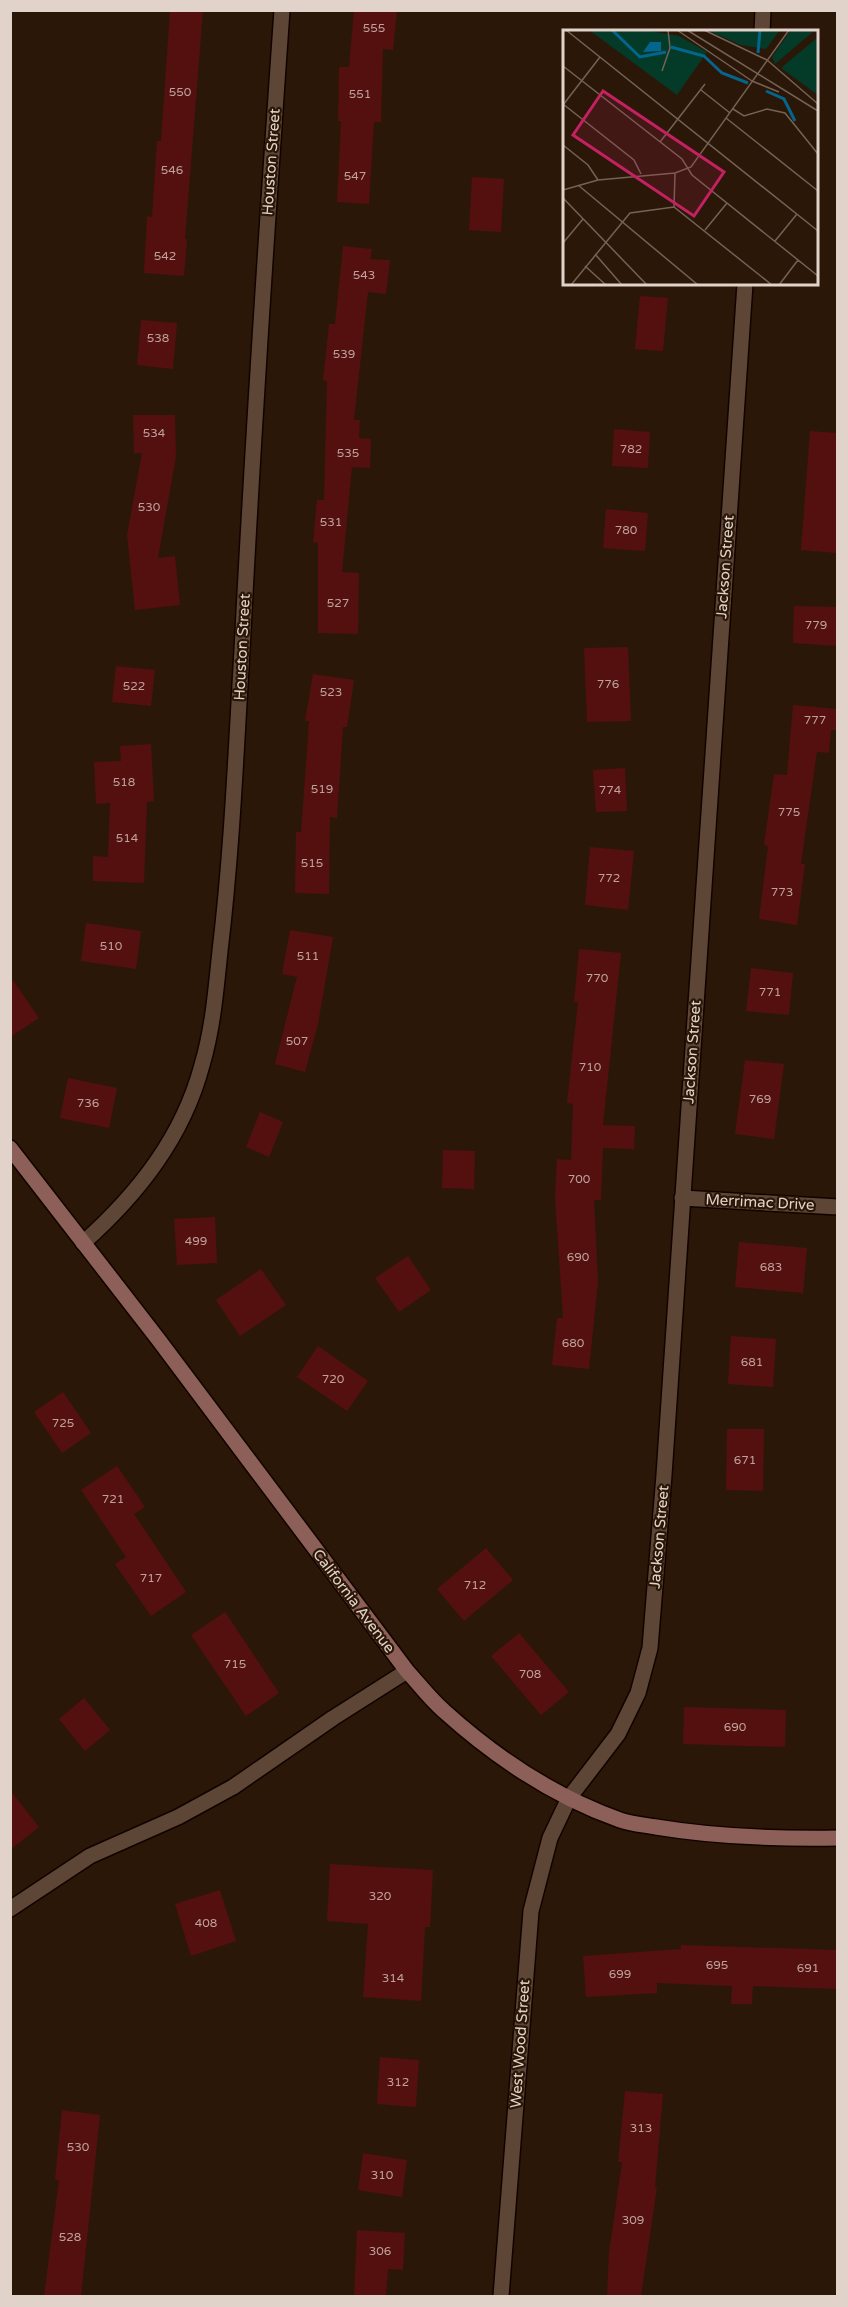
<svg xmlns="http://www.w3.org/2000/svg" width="848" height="2307" font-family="'Varela Round',sans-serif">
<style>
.building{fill:#54100f}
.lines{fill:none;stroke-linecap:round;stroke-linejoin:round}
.minor-casing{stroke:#120300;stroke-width:18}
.tertiary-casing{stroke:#120300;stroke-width:18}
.secondary-casing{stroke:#120300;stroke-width:18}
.minor{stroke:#5d4636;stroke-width:15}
.tertiary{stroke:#5d4636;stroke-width:15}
.secondary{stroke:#8c6058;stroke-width:15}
.labels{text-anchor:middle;stroke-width:4.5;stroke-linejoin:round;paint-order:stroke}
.number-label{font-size:12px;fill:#bea29b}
.street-label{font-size:15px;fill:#e1d3ca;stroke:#2b1708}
.inset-river{fill:none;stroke:#04658d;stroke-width:3}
.inset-road{fill:none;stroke:#746256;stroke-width:1.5}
.view{fill:#c42161;fill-opacity:0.15;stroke:#c42161;stroke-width:3}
.inset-edge{fill:none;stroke:#e1d3ca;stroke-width:3}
</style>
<rect width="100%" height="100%" fill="#2b1708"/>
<!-- building -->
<path class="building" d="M170,10H203L185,239H187L184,276L144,273L147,216L152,217L157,141H161Z
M354,10H397L393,50L383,49L381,122H374L369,204L337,202L341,121H338L339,67H349Z
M472,177L504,179L501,232L469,230Z
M343,246L372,249L370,259L390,260L386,294L368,292L354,420H360L359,438L371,439L370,468L352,467L342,572L359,573L358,634L318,633V543L313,542L317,500H324L327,381L323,380L329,324H335Z
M640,296L668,298L663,351L635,349Z
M141,320L177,323L173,369L137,365Z
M133,415H175L176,456L158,558L175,556L180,605L135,610L127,535L142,453H134Z
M614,429L650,432L648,468L612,466Z
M810,431L837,433V553L801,550Z
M606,509L648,513L645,551L603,548Z
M794,606L837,607V646L793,643Z
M628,647L631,721L587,722L584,648Z
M116,666L155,670L151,706L112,702Z
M313,674L354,680L347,727H343L337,818L330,817L329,894L295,893L296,832H301L309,721H305Z
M793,705L837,709V730H831L829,753L817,752L801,864H805L797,925L759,919L768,846L764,845L774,774L787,775Z
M151,744L154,801L147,802L144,883L93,881V856L108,857L110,803L96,804L94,762L121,761L120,746Z
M625,768L627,811L596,812L593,770Z
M590,847L634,851L628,910L585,905Z
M86,923L141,931L136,969L81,961Z
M290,930L333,937L318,1024L305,1072L275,1064L297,977L282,974Z
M579,949L621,953L603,1125L635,1126L634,1149L603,1148L601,1200H594L598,1282L589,1369L552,1365L557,1318H563L555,1198L557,1159L571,1160L573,1104L567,1103L578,1002H574Z
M751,968L793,973L789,1015L746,1011Z
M10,976L39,1018L10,1037Z
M745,1060L784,1064L774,1139L735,1134Z
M68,1078L117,1088L109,1128L60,1118Z
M260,1112L283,1122L269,1157L246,1147Z
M443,1150L475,1151L474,1189L442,1188Z
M215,1217L217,1263L177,1265L174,1219Z
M739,1242L807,1248L803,1293L735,1287Z
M408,1256L431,1290L399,1312L375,1278Z
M261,1269L286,1305L240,1336L216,1300Z
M731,1336L776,1339L773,1387L728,1384Z
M318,1346L368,1381L347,1411L297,1377Z
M63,1392L91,1433L62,1453L34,1412Z
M727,1429H764L763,1491L726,1490Z
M117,1466L145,1507L134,1514L186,1592L151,1616L115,1564L126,1557L81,1490Z
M486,1548L513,1580L464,1621L437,1589Z
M225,1612L279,1693L246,1716L191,1635Z
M519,1633L569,1692L541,1715L491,1656Z
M84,1698L110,1730L85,1751L59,1719Z
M684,1707L786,1710L785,1747L683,1744Z
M10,1790L39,1827L10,1850Z
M330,1864L433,1870L430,1927H425L421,2001L363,1997L368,1924L327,1921Z
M220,1890L236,1941L191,1956L175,1904Z
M681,1945L837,1950V1989L753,1986L752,2004H731L732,1986L657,1983V1993L586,1997L583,1956L681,1949Z
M380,2057L419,2060L416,2107L377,2104Z
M625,2091L663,2094L655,2187H657L641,2296H607L609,2253L622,2162H618Z
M62,2110L100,2115L81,2296H44L59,2180H55Z
M363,2153L407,2160L402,2197L358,2190Z
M357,2230L405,2233L403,2270L388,2269L386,2296H354Z"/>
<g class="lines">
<defs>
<path id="minor" d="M762,32L763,10
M682,1198L838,1207
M83,1243C138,1194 183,1137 202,1065C213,1028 216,989 220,951C232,851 236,751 242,650C253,437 267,224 282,10
M569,1798L618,1734L638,1693L650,1648L664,1475L745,284
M10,1909L90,1856L178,1817L233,1787L333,1718L407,1671"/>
<path id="tertiary" d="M501,2296L531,1911L550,1838L569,1798"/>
<path id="secondary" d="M10,1148L158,1339L407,1671C419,1684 430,1699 444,1711C495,1757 555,1797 620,1820C631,1824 645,1825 656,1827C716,1837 777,1839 838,1838"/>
</defs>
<!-- minor casing -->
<use href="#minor" class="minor-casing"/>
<!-- tertiary casing -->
<use href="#tertiary" class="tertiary-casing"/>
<!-- secondary casing -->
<use href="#secondary" class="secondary-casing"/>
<!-- minor -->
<use href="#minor" class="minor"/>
<!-- tertiary -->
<use href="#tertiary" class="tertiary"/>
<!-- secondary -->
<use href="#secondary" class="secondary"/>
</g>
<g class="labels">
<!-- number labels -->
<g class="number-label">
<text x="374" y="32">555</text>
<text x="180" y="96">550</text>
<text x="360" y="98">551</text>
<text x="172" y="174">546</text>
<text x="355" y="180">547</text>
<text x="165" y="260">542</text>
<text x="364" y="279">543</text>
<text x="158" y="342">538</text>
<text x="344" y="358">539</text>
<text x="154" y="437">534</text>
<text x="631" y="453">782</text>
<text x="348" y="457">535</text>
<text x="149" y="511">530</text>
<text x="331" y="526">531</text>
<text x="626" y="534">780</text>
<text x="338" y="607">527</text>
<text x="816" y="629">779</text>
<text x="608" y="688">776</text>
<text x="134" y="690">522</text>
<text x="331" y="696">523</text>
<text x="815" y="724">777</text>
<text x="124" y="786">518</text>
<text x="322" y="793">519</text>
<text x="610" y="794">774</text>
<text x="789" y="816">775</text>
<text x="127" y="842">514</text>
<text x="312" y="867">515</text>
<text x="609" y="882">772</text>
<text x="782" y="896">773</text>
<text x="111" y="950">510</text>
<text x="308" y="960">511</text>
<text x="597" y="982">770</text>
<text x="770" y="996">771</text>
<text x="297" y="1045">507</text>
<text x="590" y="1071">710</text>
<text x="760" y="1103">769</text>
<text x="88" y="1107">736</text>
<text x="579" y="1183">700</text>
<text x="196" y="1245">499</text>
<text x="578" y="1261">690</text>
<text x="771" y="1271">683</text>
<text x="573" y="1347">680</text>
<text x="752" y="1366">681</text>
<text x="333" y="1383">720</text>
<text x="63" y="1427">725</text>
<text x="745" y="1464">671</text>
<text x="113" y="1503">721</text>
<text x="151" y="1582">717</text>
<text x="475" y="1589">712</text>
<text x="235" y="1668">715</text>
<text x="530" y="1678">708</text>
<text x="735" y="1731">690</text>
<text x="380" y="1900">320</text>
<text x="206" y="1927">408</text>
<text x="717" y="1969">695</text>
<text x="808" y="1972">691</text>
<text x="620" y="1978">699</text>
<text x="393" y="1982">314</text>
<text x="398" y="2086">312</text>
<text x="641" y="2132">313</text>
<text x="78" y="2151">530</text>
<text x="382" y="2179">310</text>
<text x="633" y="2224">309</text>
<text x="70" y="2241">528</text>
<text x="380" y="2255">306</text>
</g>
<!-- street labels -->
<g class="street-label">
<text transform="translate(271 162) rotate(-86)" y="5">Houston Street</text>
<text transform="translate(725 567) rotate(-86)" y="5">Jackson Street</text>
<text transform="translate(242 647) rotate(-87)" y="5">Houston Street</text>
<text transform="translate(692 1052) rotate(-86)" y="5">Jackson Street</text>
<text transform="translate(760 1202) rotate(3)" y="5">Merrimac Drive</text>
<text transform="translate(659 1537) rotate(-85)" y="5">Jackson Street</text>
<text transform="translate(354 1601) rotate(53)" y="5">California Avenue</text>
<text transform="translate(520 2044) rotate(-86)" y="5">West Wood Street</text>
</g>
</g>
<!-- overview -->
<g transform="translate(563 30)">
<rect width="255" height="255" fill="#2b1708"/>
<path d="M26,0H81L116,6L144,22L114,65ZM144,0H217L203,19L178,15ZM228,0H252L212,34L209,27ZM255,7V65L218,38Z" fill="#043b28"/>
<path d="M87,12H98V21L80,22Z" fill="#04658d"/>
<path class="inset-river" d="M49,0L77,27L103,22M108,17L141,26L159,43L185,53M195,23L197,0M203,61L221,69L232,91"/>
<path class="inset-road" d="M3,0L255,201M114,0L189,51M124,0L255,81M141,0L204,30M204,30L255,74M0,36L119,129L129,145L255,246M99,41L107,18L105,0M189,51L216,62M138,60L167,83M0,74L71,130L78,144M0,75L37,27M170,79L181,86L204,79L222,83L255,124M163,88L255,161M97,112L142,54M0,115L25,135L35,150M15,155L135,255M0,160L35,150L112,143L128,137L226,0M0,168L84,255M111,177L112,143M142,200L164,173M212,211L234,184M0,213L20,189M32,224L59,255M22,236L43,255M8,255L67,183L111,177L209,255M216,255L235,230"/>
<path class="view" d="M40,61L161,142L131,186L10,105Z"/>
<rect width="255" height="255" class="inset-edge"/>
</g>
<!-- border -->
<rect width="848" height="2307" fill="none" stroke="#e1d3ca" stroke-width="24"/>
</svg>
